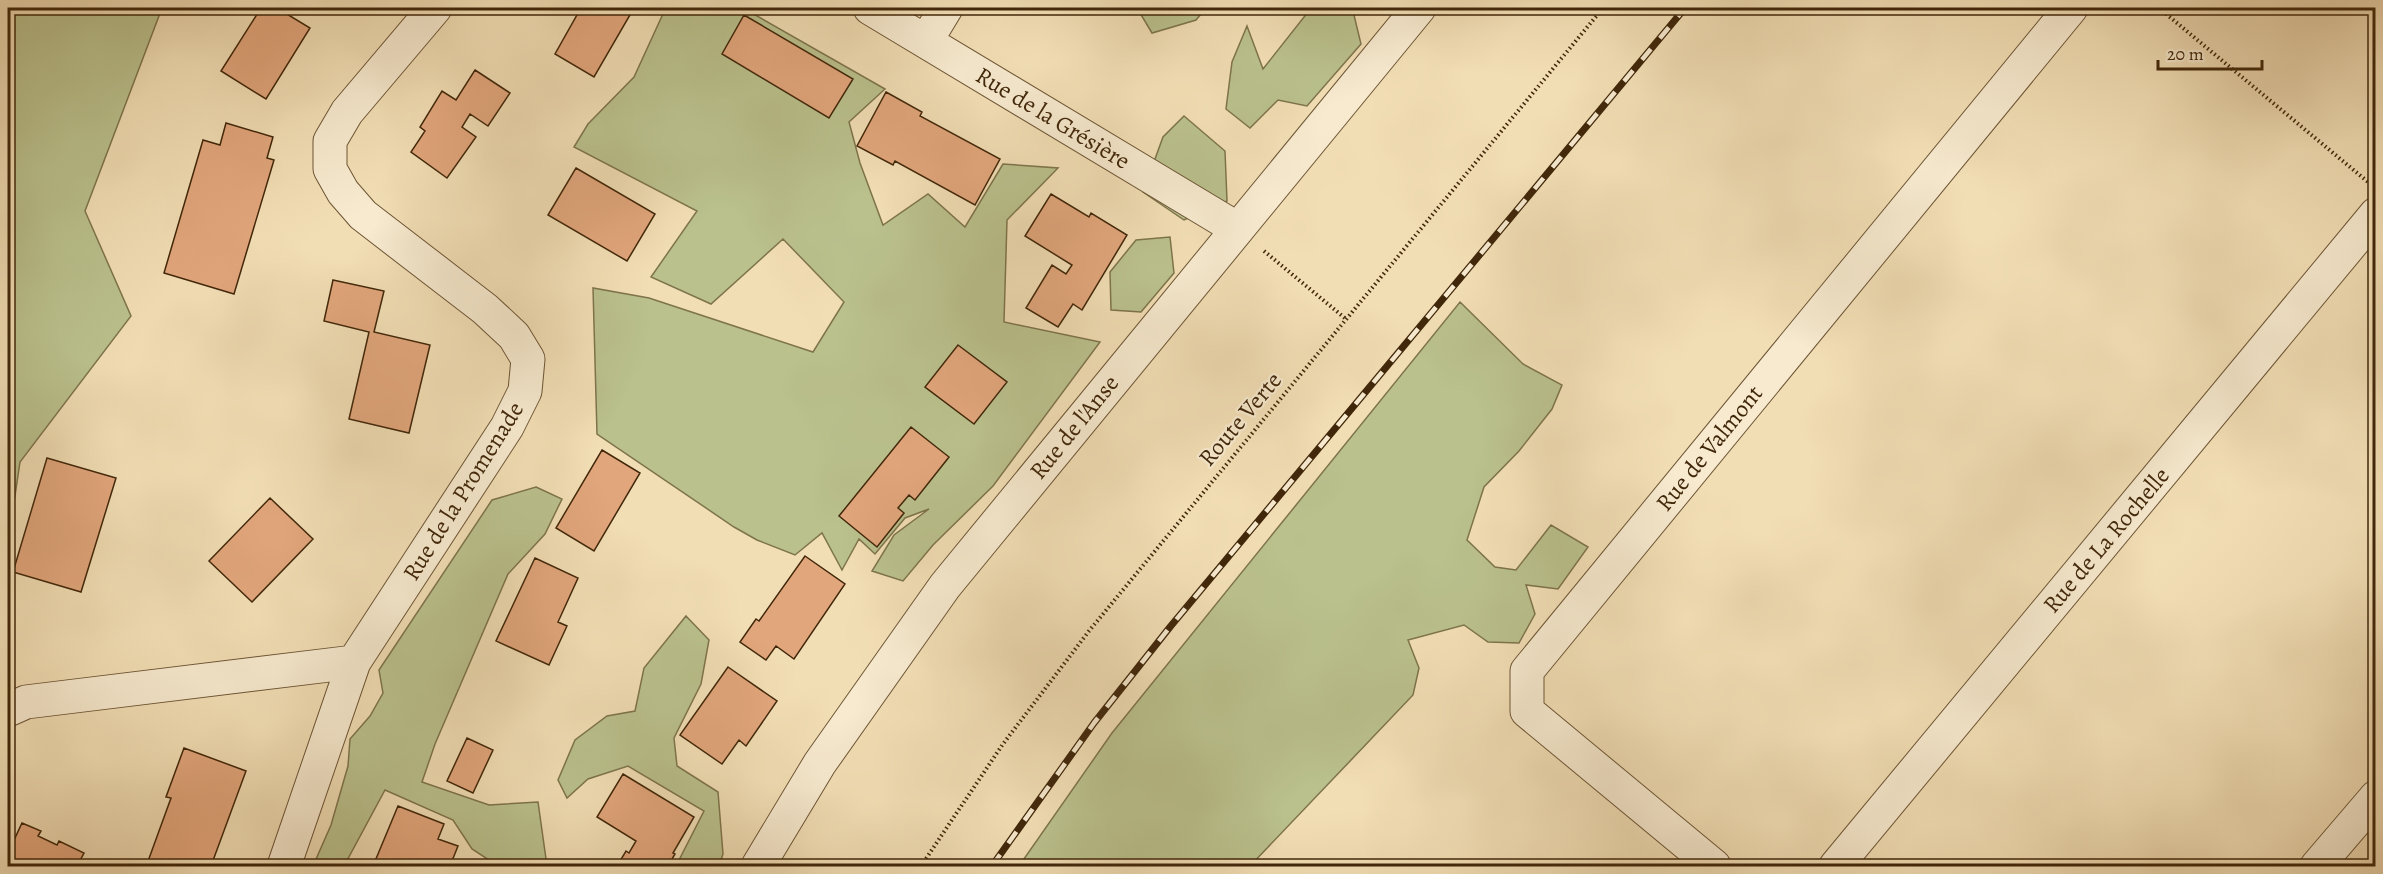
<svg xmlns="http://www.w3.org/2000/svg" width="2383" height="874" font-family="Alegreya,serif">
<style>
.green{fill:#bac18d;stroke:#7e744c;stroke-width:1.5}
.building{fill:#e2a67c;stroke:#41270a;stroke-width:1.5}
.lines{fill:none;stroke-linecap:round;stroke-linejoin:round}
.minor-casing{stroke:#6d5535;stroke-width:35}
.path{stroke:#41270a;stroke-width:4;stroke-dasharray:1.5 3;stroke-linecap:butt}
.minor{stroke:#f7eacf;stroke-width:33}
.rail-casing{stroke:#41270a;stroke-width:7}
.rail{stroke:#f7eacf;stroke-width:4.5;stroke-dasharray:14;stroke-linecap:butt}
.labels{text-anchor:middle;stroke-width:4.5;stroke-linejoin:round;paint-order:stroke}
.street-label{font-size:24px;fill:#41270a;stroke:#f7eacf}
</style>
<rect width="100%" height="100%" fill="#f2deb5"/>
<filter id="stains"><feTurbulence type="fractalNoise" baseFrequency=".00333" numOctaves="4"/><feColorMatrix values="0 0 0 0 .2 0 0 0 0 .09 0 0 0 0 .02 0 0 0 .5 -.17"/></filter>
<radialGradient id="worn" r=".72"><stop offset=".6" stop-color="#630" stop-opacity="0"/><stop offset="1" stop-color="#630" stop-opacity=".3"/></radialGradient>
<!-- green -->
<path class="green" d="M8,8H162L85,211L131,316L20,462L8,543Z
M664,8H743L885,89L849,122L860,163L883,225L928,194L965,227L1003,164L1058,168L1007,220L1004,322L1100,342L993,486L933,545L903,581L872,571L894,535L929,509L905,518L875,554L859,539L842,570L822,533L795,555L757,540L734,527L597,434L593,288L649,298L813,352L844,302L783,239L711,304L651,277L697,211L574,147L588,124L634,77L662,16Z
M1137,8H1206L1196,20L1152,33Z
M1353,11L1361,44L1307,106L1278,100L1250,128L1226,109L1232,62L1247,26L1263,69L1308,12Z
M1184,116L1225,151L1227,201L1184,220L1143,192L1163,137Z
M1170,237L1174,273L1141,312L1111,310L1110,272L1136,240Z
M1460,302L1523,364L1562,385L1552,409L1519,451L1484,487L1467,540L1495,567L1516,570L1551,525L1588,547L1558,589L1526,585L1535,614L1519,643L1488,642L1464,625L1408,640L1419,668L1413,695L1250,866H1019L1112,733Z
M536,487L562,499L545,534L508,574L435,744L422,782L489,805L538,802L547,866H498L472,849L453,820L385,790L344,866H313L331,825L348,766L350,739L370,716L383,693L379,670L492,500Z
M686,616L709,640L701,684L674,738L677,766L718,792L723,854L719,866H676L704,811L628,766L588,779L567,798L558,780L575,740L607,716L635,711L644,668Z"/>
<!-- building -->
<path class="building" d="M261,8H277L310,28L266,99L221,71Z
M567,8H634L594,77L555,54L578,13Z
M744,15L853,79L829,118L722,54Z
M475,70L510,93L488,126L470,114L462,127L476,137L447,178L411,152L425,131L420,127L442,91L456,100Z
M886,92L922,112L920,116L1000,159L975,205L895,161L893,165L857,146Z
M226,123L273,137L267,158L274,160L234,294L164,273L203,140L220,145Z
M576,168L655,214L627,261L548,215Z
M1051,194L1089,217L1091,213L1127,235L1082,310L1073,304L1058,327L1026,308L1052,265L1066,274L1072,265L1025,236Z
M333,280L384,291L374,332L430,345L409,433L349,419L369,332L324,321Z
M958,345L1007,382L974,424L925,387Z
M911,427L949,457L915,500L909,495L898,508L904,513L877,547L839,516Z
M602,450L640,473L594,551L556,528Z
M47,458L116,478L81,592L13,572Z
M270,498L313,539L252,602L209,561Z
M805,556L845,584L794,659L776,646L766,660L740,642L756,619L759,621Z
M535,558L578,578L558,622L567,626L549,665L496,641Z
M728,667L777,701L746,746L739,740L722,764L680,735Z
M467,738L493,750L473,793L447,781Z
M184,748L246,771L211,866H154L147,864L171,798L166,797Z
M623,774L694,817L673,853L675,854L668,866H617L626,851L629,853L636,841L597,817Z
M398,806L444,824L438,839L458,846L450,866H373Z
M22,823L41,831L38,836L57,845L59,841L84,853L77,866H8V853Z"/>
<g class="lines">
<defs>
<path id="minor" d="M870,8L1236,228
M926,41L946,8
M8,710L26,702L354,662L507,427L525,391L528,359L514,336L485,309L363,215L343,192L330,169V141L347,112L435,8
M284,866L354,662
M758,866L820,763L945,586L1419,8
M1714,866L1527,711V671L2071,8
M1836,866L2376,214
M2317,866L2376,797"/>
</defs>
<!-- minor casing -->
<use href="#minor" class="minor-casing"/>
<!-- path -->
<path class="path" d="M2159,8L2368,182
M1264,251L1346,319
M921,866L1003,744L1089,631L1603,8"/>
<!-- minor -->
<use href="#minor" class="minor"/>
<defs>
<path id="rail" d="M992,866L1094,723L1170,627L1685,8"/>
</defs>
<!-- rail casing -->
<use href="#rail" class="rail-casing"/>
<!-- rail -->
<use href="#rail" class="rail"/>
</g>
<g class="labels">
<!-- street labels -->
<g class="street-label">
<text transform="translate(1053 118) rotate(31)" y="8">Rue de la Grésière</text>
<text transform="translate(1240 419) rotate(-50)" y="8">Route Verte</text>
<text transform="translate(1074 427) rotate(-51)" y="8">Rue de l'Anse</text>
<text transform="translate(1709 448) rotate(-51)" y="8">Rue de Valmont</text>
<text transform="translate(463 491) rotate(-58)" y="8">Rue de la Promenade</text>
<text transform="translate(2106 540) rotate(-50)" y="8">Rue de La Rochelle</text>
</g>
</g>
<!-- margin -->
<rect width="2383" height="874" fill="none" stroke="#f2deb5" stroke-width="30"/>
<rect x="9" y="9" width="2365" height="856" fill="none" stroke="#41270a" stroke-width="3"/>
<rect x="15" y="15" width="2353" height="844" fill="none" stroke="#41270a" stroke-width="1.5"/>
<!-- scale -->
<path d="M2158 60v9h104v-9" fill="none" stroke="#41270a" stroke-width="3"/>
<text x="2167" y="60" font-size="18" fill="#41270a" stroke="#f7eacf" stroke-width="4.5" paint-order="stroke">20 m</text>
<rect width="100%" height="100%" filter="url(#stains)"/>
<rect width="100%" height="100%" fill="url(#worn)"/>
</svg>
